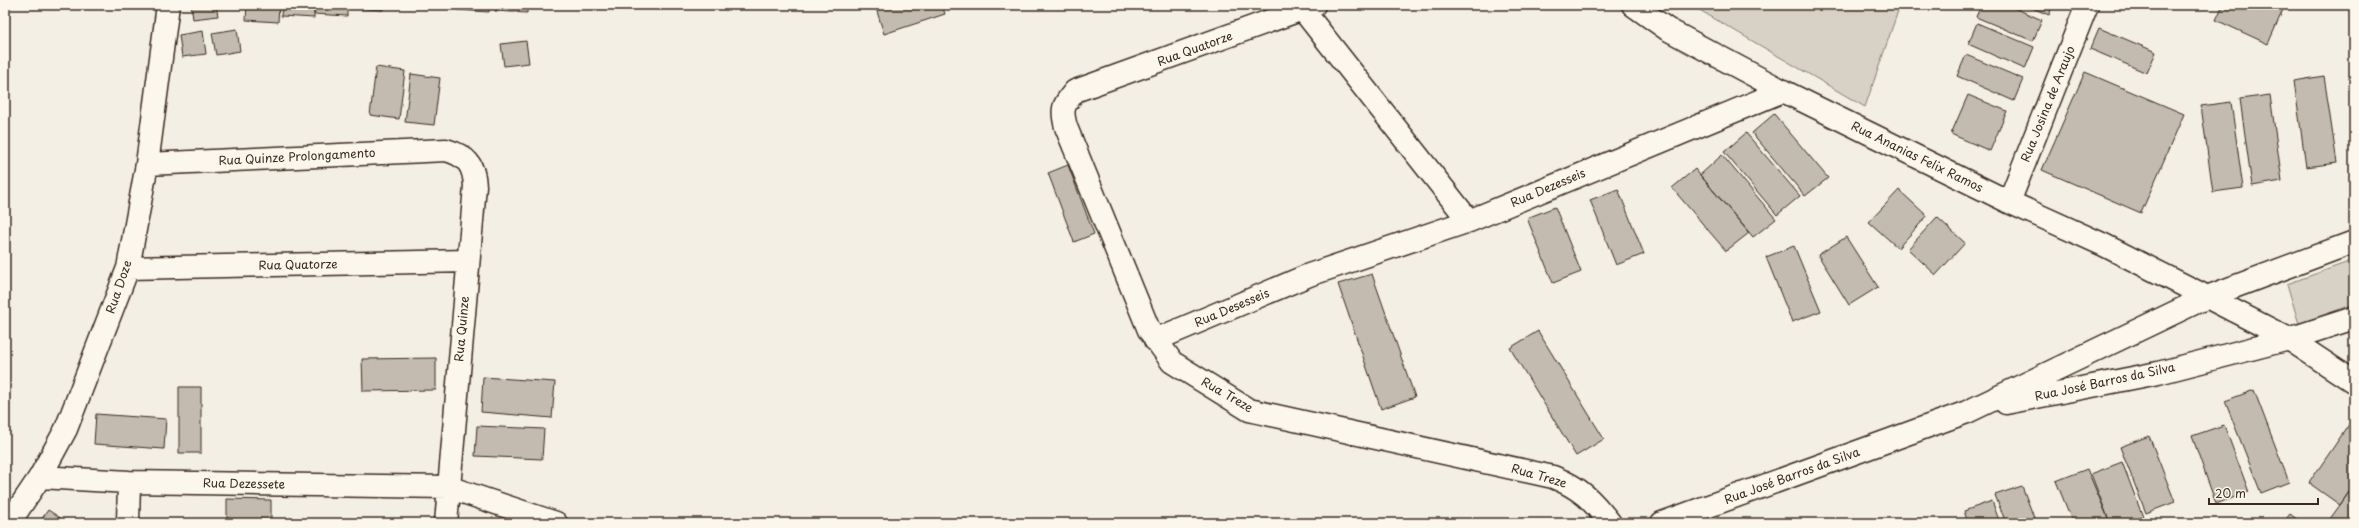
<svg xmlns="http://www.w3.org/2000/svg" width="2359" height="528" font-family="'Playpen Sans',sans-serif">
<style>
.green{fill:#d8d1c6;stroke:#8a7e72}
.building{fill:#c3bbb0;stroke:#3b2a1e}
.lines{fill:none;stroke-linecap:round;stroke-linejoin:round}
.minor-casing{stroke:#3b2a1e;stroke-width:25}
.tertiary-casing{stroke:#3b2a1e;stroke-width:25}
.primary-casing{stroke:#3b2a1e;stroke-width:25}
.minor{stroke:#fbf7ec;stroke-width:22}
.tertiary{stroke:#fbf7ec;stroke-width:22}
.primary{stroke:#fbf7ec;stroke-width:22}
.labels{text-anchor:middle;stroke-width:3.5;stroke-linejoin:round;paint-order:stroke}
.street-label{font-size:12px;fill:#3b2a1e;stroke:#fbf7ec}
</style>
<rect width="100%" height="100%" fill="#f3efe4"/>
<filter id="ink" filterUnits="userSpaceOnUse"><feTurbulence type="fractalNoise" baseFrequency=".025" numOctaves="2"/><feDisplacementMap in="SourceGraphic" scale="8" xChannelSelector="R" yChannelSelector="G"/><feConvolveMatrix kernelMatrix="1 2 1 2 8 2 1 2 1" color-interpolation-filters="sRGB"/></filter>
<g filter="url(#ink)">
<!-- green -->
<path class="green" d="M1691,5H1900L1865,107Z
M2354,260V304L2299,324L2287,284Z"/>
<!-- building -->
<path class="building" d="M191,5H216L218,16L193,19Z
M247,5H279L278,22L246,20Z
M282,5H314V18L281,16Z
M315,5H347V16L314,14Z
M351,5H383V10L350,8Z
M421,5H453L452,8Z
M457,5H489V12L457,10Z
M495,5H527V13L495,11Z
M875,5H942L945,14L884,34Z
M1981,5H2007L2042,20L2033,41L1976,17Z
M2025,5H2053L2049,15Z
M2223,5H2285L2268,44L2216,20Z
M1977,23L2034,47L2025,69L1968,44Z
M2099,28L2156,52L2147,73L2090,49Z
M237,29L240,51L216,55L212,33Z
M203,31L206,54L182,57L179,35Z
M526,41L529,63L504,66L501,44Z
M1966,55L2023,79L2014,101L1957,76Z
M376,67L405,71L399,119L370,115Z
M2085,72L2184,114L2141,213L2042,170Z
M411,74L440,78L434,125L405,122Z
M2324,76L2337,163L2306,167L2294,81Z
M1968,95L2007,111L1990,151L1951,134Z
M2270,95L2282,181L2252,186L2240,99Z
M2231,102L2243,188L2213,192L2201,106Z
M1774,114L1828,178L1805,196L1752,133Z
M1746,133L1800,196L1777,215L1724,152Z
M1722,155L1776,219L1753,237L1700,175Z
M1068,165L1094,234L1074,242L1048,173Z
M1695,169L1749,233L1726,251L1672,188Z
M1618,189L1644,254L1616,265L1590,200Z
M1899,190L1927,216L1898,248L1869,222Z
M1555,207L1581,272L1553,283L1527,218Z
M1937,217L1965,243L1936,275L1908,249Z
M1846,237L1878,287L1849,305L1818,255Z
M1794,246L1821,311L1792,322L1766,257Z
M1372,274L1415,397L1381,409L1338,284Z
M1538,331L1604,439L1576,456L1510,348Z
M436,358V390L363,391L362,359Z
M483,377L555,382L552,418L481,412Z
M179,387H201V453H179Z
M2254,390L2289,482L2261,493L2225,401Z
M96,414L166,419L164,449L94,444Z
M2350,423L2354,425V485L2340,505L2309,483Z
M2224,425L2249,492L2216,504L2192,436Z
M477,426L544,429L542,459L475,456Z
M2149,436L2175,502L2146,513L2120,447Z
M2122,462L2143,517L2126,523H2110L2091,474Z
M2087,469L2110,523H2073L2056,481Z
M2354,485V523H2327L2340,505Z
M2022,486L2036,523H2006L1995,495Z
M227,499L271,500V523H227Z
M1992,501L2000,523H1968L1964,511Z
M48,510L68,523H39Z
M2290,514L2302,523H2283Z"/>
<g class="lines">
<defs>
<path id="minor" d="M1299,5L1469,221
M1314,5L1075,91C1063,105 1061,109 1066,127L1149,330L1172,362L1249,410L1553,477C1581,488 1592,500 1610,523
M1633,5L1667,29L1783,91L2009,202L2104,245L2207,297
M147,164L446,150C467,156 474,165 475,186L446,523
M2009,202L2087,5
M128,268L468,261
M1155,340L1309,275L1469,221L1783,91
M40,477L129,482L448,487L556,523
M9,523L40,477L66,429L128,268L147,164L168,5
M128,523L129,482"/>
<path id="tertiary" d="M2207,297L2289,339L2354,382"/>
<path id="primary" d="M2006,403L2158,373L2289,339L2354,318
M1662,523L1967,412L2207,297L2354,242"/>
</defs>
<!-- minor casing -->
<use href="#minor" class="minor-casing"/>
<!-- tertiary casing -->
<use href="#tertiary" class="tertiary-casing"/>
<!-- primary casing -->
<use href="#primary" class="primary-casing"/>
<!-- minor -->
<use href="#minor" class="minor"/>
<!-- tertiary -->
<use href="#tertiary" class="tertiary"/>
<!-- primary -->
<use href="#primary" class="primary"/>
</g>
</g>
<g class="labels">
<!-- street labels -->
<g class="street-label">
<text transform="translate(1195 49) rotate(-20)" y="4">Rua Quatorze</text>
<text transform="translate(2048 104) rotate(-68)" y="4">Rua Josina de Araujo</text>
<text transform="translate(297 157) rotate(-3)" y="4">Rua Quinze Prolongamento</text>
<text transform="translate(1917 157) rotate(26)" y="4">Rua Ananias Felix Ramos</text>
<text transform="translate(1548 188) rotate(-23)" y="4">Rua Dezesseis</text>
<text transform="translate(298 265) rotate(-1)" y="4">Rua Quatorze</text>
<text transform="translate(119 287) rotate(-71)" y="4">Rua Doze</text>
<text transform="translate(1232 308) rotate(-23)" y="4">Rua Desesseis</text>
<text transform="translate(462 329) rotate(-85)" y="4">Rua Quinze</text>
<text transform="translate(2105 382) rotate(-12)" y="4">Rua José Barros da Silva</text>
<text transform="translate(1227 395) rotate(30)" y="4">Rua Treze</text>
<text transform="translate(1539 476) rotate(16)" y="4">Rua Treze</text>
<text transform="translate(1792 476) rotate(-20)" y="4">Rua José Barros da Silva</text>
<text transform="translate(244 484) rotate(1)" y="4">Rua Dezessete</text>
</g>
</g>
<!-- margin -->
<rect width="2359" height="528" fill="none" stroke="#fbf7ec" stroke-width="20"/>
<rect x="10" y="10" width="2339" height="508" fill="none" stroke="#3b2a1e" stroke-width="1.5" filter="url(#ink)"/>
<!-- scale -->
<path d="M2209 498v6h109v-6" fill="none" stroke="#3b2a1e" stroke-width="2"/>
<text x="2215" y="498" font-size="12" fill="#3b2a1e" stroke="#fbf7ec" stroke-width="3" paint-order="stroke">20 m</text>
</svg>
